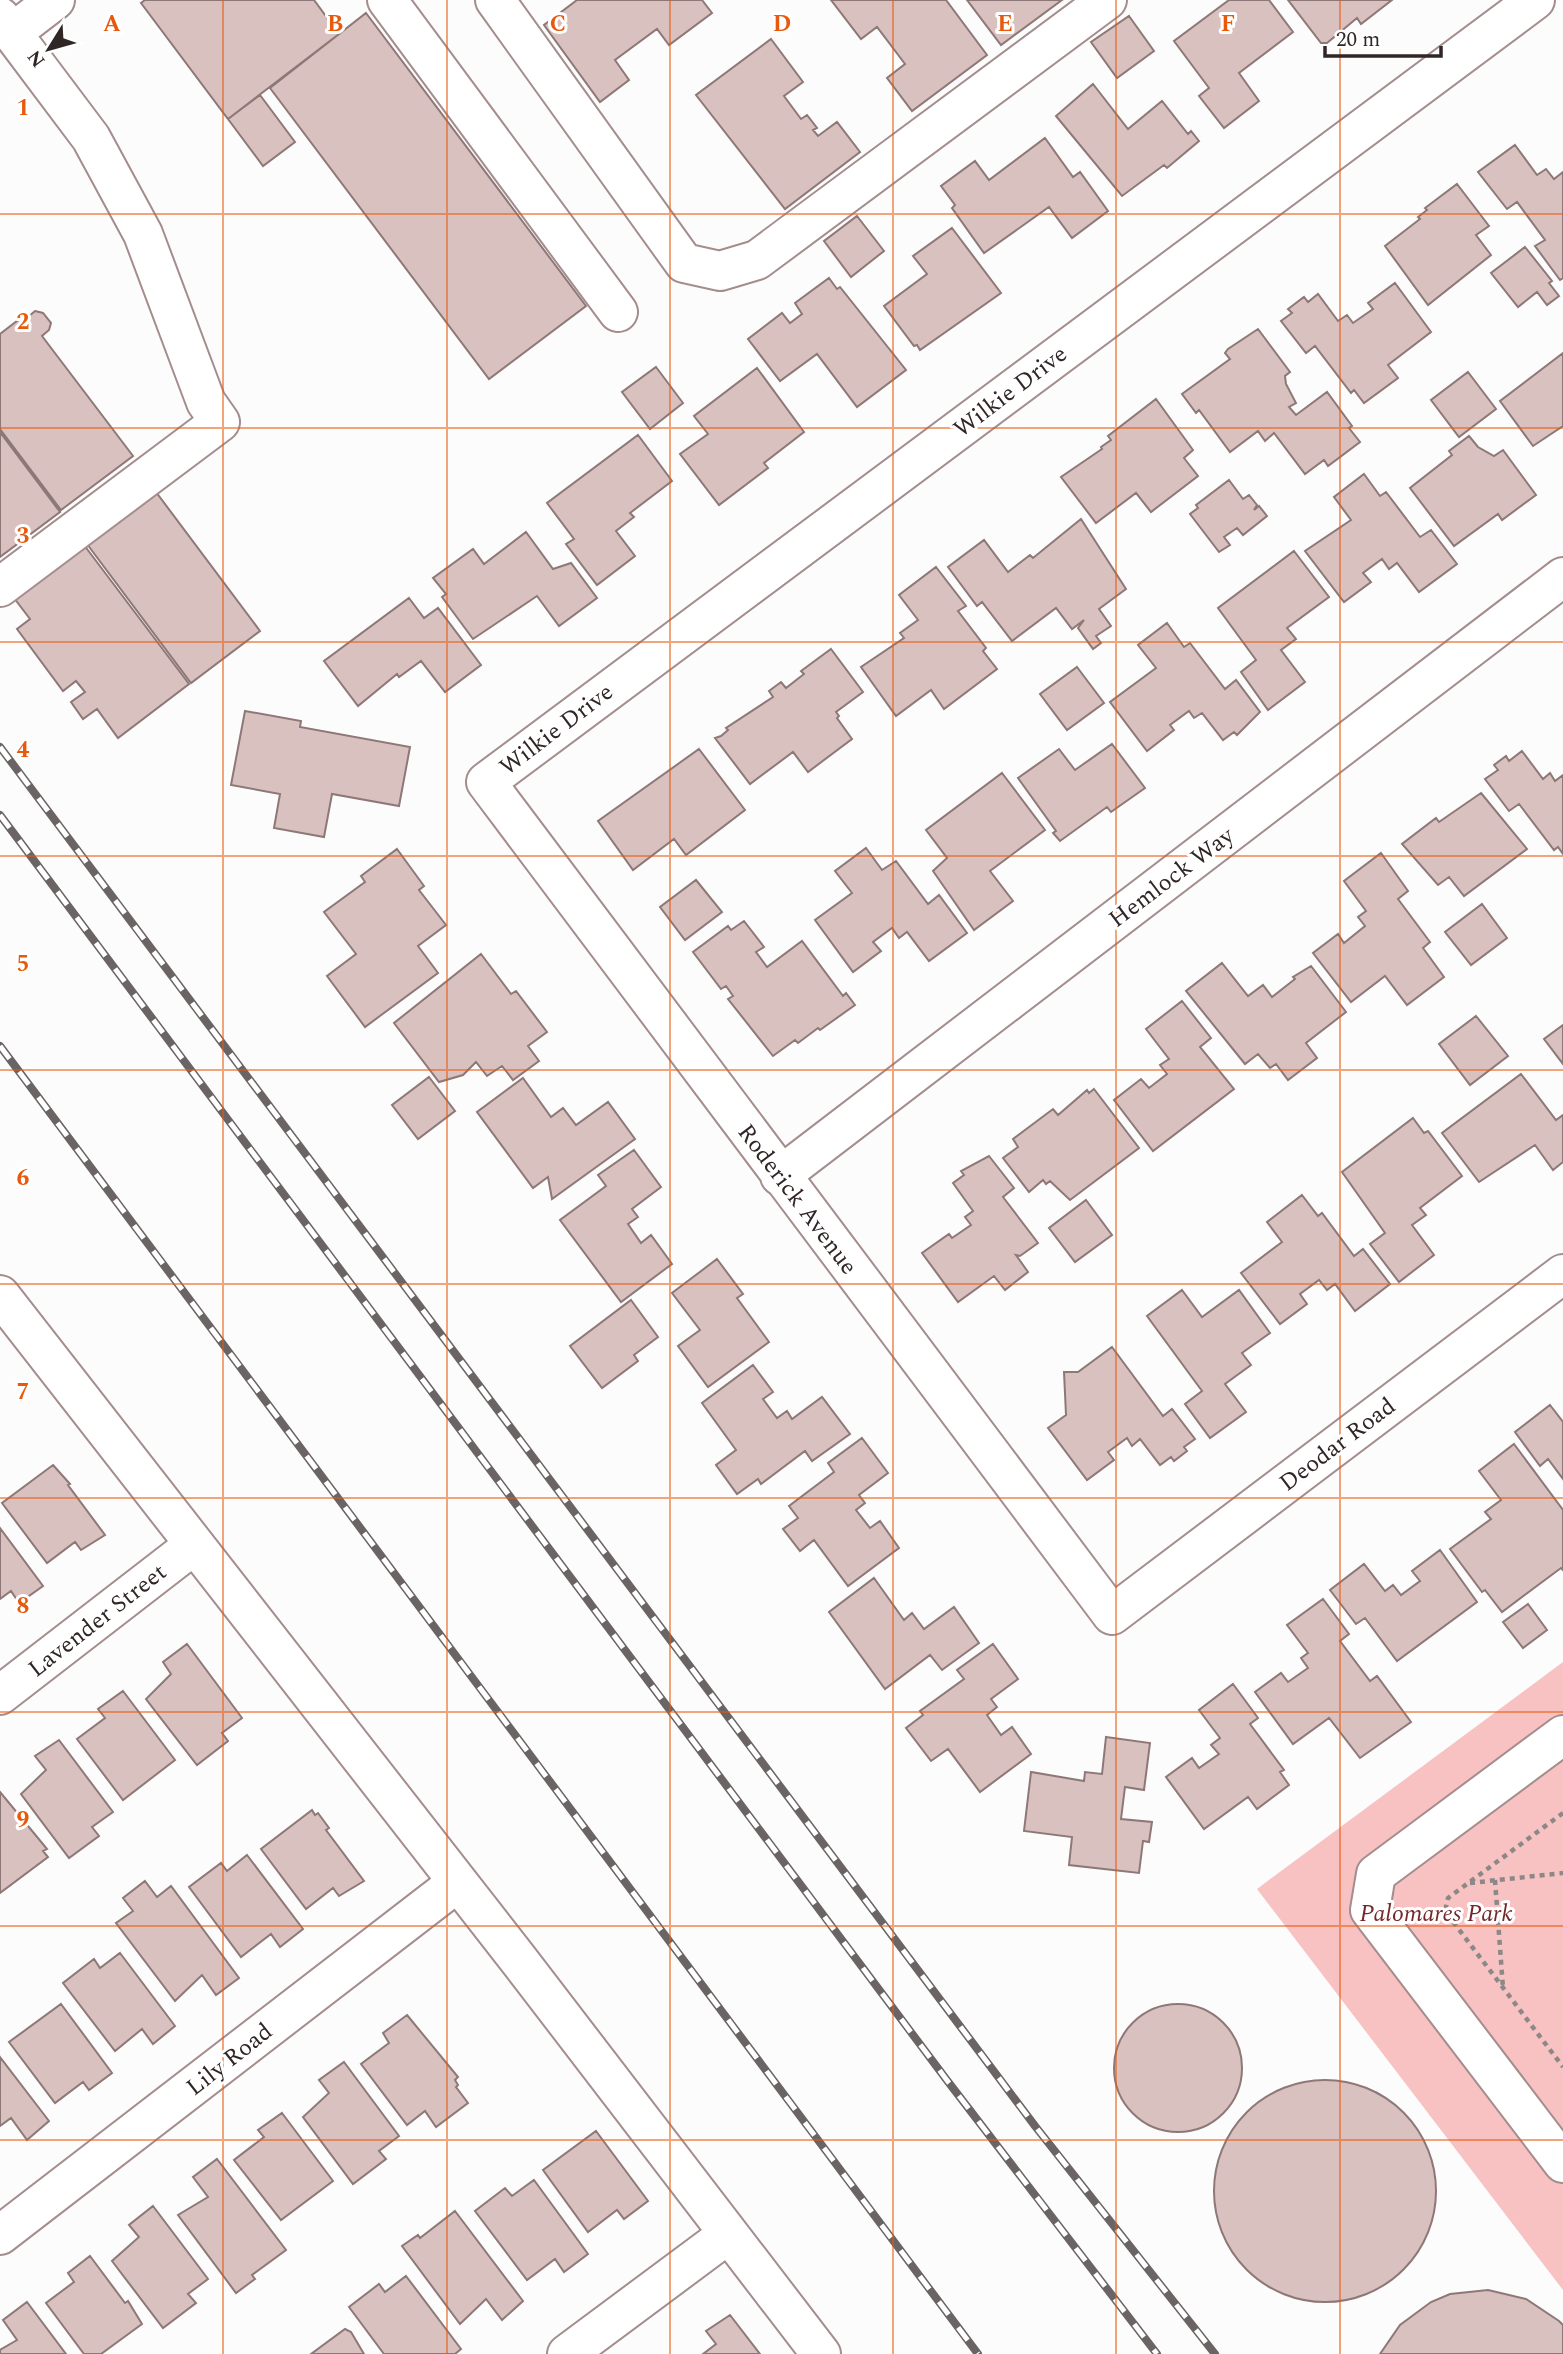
<svg xmlns="http://www.w3.org/2000/svg" width="1563" height="2354" font-family="Spectral,serif">
<style>
.green{fill:#f7c2c1}
.building{fill:#d9c1c0;stroke:#8e7877;stroke-width:2}
.lines{fill:none;stroke-linecap:round;stroke-linejoin:round}
.minor-casing{stroke:#a48d8c;stroke-width:42}
.path{stroke:#8d8888;stroke-width:4.5;stroke-dasharray:5 5;stroke-linecap:butt}
.minor{stroke:#fff;stroke-width:38}
.rail-casing{stroke:#6b6464;stroke-width:8}
.rail{stroke:#fff;stroke-width:5;stroke-dasharray:16;stroke-linecap:butt}
.grid{fill:none;stroke:#e8590c;stroke-width:2;stroke-opacity:0.55}
.labels{text-anchor:middle;stroke-width:6;stroke-linejoin:round;paint-order:stroke}
.street-label{font-size:24px;fill:#302626;stroke:#fff}
.park-label{font-size:24px;font-style:italic;fill:#74272b;stroke:#fff}
.grid-label{font-size:23px;text-anchor:middle;font-weight:bold;fill:#e8590c;stroke:#fff;stroke-width:6;stroke-linejoin:round;paint-order:stroke}
</style>
<rect width="100%" height="100%" fill="#fcfcfc"/>
<!-- green -->
<path class="green" d="M1563,1662V2290L1257,1889Z"/>
<!-- building -->
<path class="building" d="M145,0H314L339,34L228,119L141,3Z
M577,0H702L712,13L669,45L657,29L615,60L629,80L600,102L544,25Z
M831,0H946L987,55L912,111L887,78L905,64L877,27L861,39Z
M967,0H1062L1001,45Z
M1229,0H1269L1293,32L1239,73L1259,101L1224,128L1199,96L1209,88L1174,41Z
M1288,0H1392L1361,24L1357,18L1327,43H1321Z
M366,13L586,306L489,379L270,88Z
M1129,16L1154,51L1117,78L1091,42Z
M771,39L803,82L784,96L801,119L807,115L817,128L813,130L818,136L837,122L860,152L785,209L696,95Z
M1093,84L1128,129L1162,101L1188,134L1191,131L1199,141L1167,168L1164,165L1122,196L1056,116Z
M260,95L295,142L263,166L228,119Z
M1045,138L1073,177L1080,172L1108,211L1072,238L1049,207L984,253L952,208L955,205L941,186L975,161L989,180Z
M1515,145L1537,175L1546,169L1554,179L1563,172V278L1560,280L1535,246L1545,240L1517,202L1507,209L1478,172Z
M1457,184L1489,226L1476,235L1491,255L1428,305L1385,246L1420,219L1418,217L1427,210L1425,208Z
M857,216L884,251L851,277L824,241Z
M952,228L1001,293L920,350L917,345L914,346L884,306L927,274L913,256Z
M1525,247L1552,281L1549,283L1559,296L1547,305L1537,292L1518,307L1491,273Z
M829,278L837,289L840,287L906,370L857,407L817,354L780,381L748,339L782,313L790,323L802,314L795,303Z
M1395,283L1431,332L1388,365L1398,378L1364,403L1354,390L1351,393L1315,346L1306,353L1281,321L1292,313L1288,309L1304,297L1308,302L1318,294L1338,321L1347,315L1353,323L1373,309L1368,303Z
M35,311L43,313L51,323L49,330L42,336L133,456L61,510L0,429V334L26,314L28,317Z
M1258,329L1290,372L1285,376L1286,384L1296,403L1289,407L1296,415L1327,392L1352,426L1349,428L1360,442L1328,466L1324,460L1305,474L1274,433L1265,441L1258,431L1230,452L1199,410L1196,413L1182,394L1230,359L1225,353L1228,349Z
M1563,353V426L1533,446L1500,401Z
M656,367L683,403L650,429L622,392Z
M757,368L804,432L764,463L768,468L719,505L680,454L708,434L694,416Z
M1468,372L1496,409L1459,437L1431,400Z
M1156,399L1193,450L1184,458L1198,476L1151,512L1136,493L1096,523L1061,477L1102,449L1101,447L1111,440L1108,436Z
M0,432L60,512L0,557Z
M638,435L672,481L630,513L634,517L616,531L635,556L597,585L566,544L574,539L547,503Z
M1469,436L1478,447L1494,456L1503,450L1536,495L1502,520L1498,514L1454,546L1410,488L1452,455L1449,451Z
M1364,474L1380,496L1386,492L1420,537L1431,530L1457,564L1419,592L1397,563L1389,569L1382,559L1363,573L1371,582L1344,602L1305,551L1351,520L1334,497Z
M1229,480L1243,499L1249,495L1257,505L1254,510L1259,506L1267,516L1243,535L1237,528L1224,537L1230,545L1219,552L1190,514L1198,508L1196,505Z
M153,488L260,631L191,683L84,540Z
M1081,519L1126,589L1099,609L1111,626L1096,636L1101,643L1093,649L1078,628L1084,620L1072,629L1056,608L1012,641L982,602L977,606L948,567L984,540L1008,572L1030,555L1033,558Z
M526,532L553,569L571,563L597,598L559,626L537,596L473,639L442,597L446,594L433,578L473,549L484,564Z
M81,541L189,684L118,738L97,709L83,719L71,702L85,692L76,681L63,691L17,629L30,619L11,594Z
M1294,551L1329,597L1287,628L1296,639L1281,650L1305,682L1268,710L1241,672L1256,660L1218,608Z
M936,567L966,606L958,611L986,648L983,651L997,669L944,709L931,690L896,716L861,667L904,638L900,633L918,620L899,595Z
M409,598L424,618L438,608L481,665L445,692L421,661L399,677L397,674L358,706L324,661Z
M1167,623L1184,647L1190,643L1225,689L1236,680L1260,712L1237,735L1234,732L1223,740L1202,713L1194,718L1189,711L1170,725L1174,730L1147,751L1110,702L1156,668L1138,645Z
M831,649L863,692L836,712L839,716L837,718L852,739L808,772L793,752L750,784L715,738L721,736L728,730L726,728L773,697L769,691L781,682L786,688L804,674L801,671Z
M1077,667L1104,703L1067,730L1040,694Z
M245,711L301,721L300,727L410,747L399,806L332,794L324,837L274,828L280,794L231,785Z
M1112,744L1145,788L1111,812L1107,807L1060,841L1053,833L1056,831L1018,778L1059,749L1075,770Z
M699,749L745,810L686,855L674,839L633,870L598,821Z
M1522,751L1543,779L1550,773L1555,781L1563,775V854L1558,847L1554,850L1519,804L1509,811L1485,779L1498,770L1494,765L1506,756L1509,761Z
M1002,773L1045,830L990,871L1013,901L974,930L933,871L947,858L926,830Z
M1481,793L1527,849L1464,896L1449,877L1438,885L1402,844L1436,818L1439,822Z
M866,848L882,870L896,861L928,904L939,895L967,933L929,961L907,932L899,938L892,928L873,942L881,951L853,972L815,920L852,893L835,871Z
M397,849L424,886L419,890L446,925L418,946L438,973L365,1027L327,976L356,954L324,912L365,882L361,876Z
M1381,853L1408,891L1398,899L1430,942L1423,948L1444,977L1407,1005L1385,976L1351,1002L1313,953L1338,934L1344,943L1365,926L1358,917L1366,911L1344,881Z
M696,880L722,912L685,940L660,907Z
M1482,904L1507,938L1471,965L1445,932Z
M744,921L764,947L756,952L767,967L802,941L843,996L846,993L855,1005L820,1030L818,1028L798,1043L795,1040L773,1056L728,999L733,996L726,986L721,989L693,952L728,926L731,930Z
M481,954L511,994L516,991L547,1032L528,1046L539,1061L513,1080L502,1066L487,1076L476,1062L463,1075L439,1082L394,1023Z
M1222,963L1248,996L1263,985L1272,997L1295,979L1293,977L1311,966L1346,1012L1306,1043L1317,1058L1288,1080L1276,1064L1270,1068L1258,1054L1245,1064L1186,991Z
M1182,1001L1211,1038L1200,1047L1234,1089L1153,1151L1114,1100L1141,1079L1149,1088L1167,1074L1160,1065L1169,1059L1146,1029Z
M1476,1016L1508,1056L1470,1085L1439,1044Z
M1563,1025V1064L1544,1039Z
M1521,1074L1556,1120L1563,1115V1162L1553,1170L1535,1145L1479,1182L1442,1133Z
M429,1077L455,1111L418,1139L392,1105Z
M523,1078L551,1117L563,1108L576,1125L608,1102L635,1139L552,1199L548,1177L533,1188L477,1112Z
M1094,1089L1139,1148L1070,1200L1050,1181L1046,1184L1043,1180L1029,1192L1003,1158L1018,1147L1013,1139L1053,1109L1058,1115L1087,1090L1089,1093Z
M1413,1118L1424,1133L1428,1131L1462,1176L1420,1208L1426,1215L1412,1225L1434,1255L1399,1282L1370,1244L1385,1233L1342,1172Z
M634,1150L661,1187L632,1209L638,1217L628,1224L641,1243L651,1235L672,1264L621,1302L560,1220L606,1186L598,1175Z
M989,1156L1014,1188L1003,1197L1038,1243L1020,1256L1016,1255L1028,1272L1005,1290L994,1276L958,1302L922,1253L949,1234L952,1238L971,1225L965,1217L973,1211L953,1183L964,1175L961,1171Z
M1302,1195L1318,1216L1322,1213L1354,1256L1363,1249L1390,1284L1355,1311L1335,1284L1327,1290L1319,1280L1300,1294L1307,1304L1280,1324L1241,1273L1282,1242L1267,1222Z
M1086,1200L1112,1235L1075,1262L1049,1228Z
M717,1259L743,1294L737,1298L769,1342L708,1387L678,1346L700,1330L672,1293Z
M1182,1290L1202,1317L1239,1290L1270,1333L1242,1353L1251,1365L1225,1384L1246,1412L1210,1438L1185,1404L1202,1391L1147,1316Z
M631,1300L658,1337L634,1355L638,1361L602,1388L570,1346Z
M1112,1347L1163,1416L1172,1409L1195,1439L1184,1447L1187,1451L1174,1461L1171,1457L1160,1465L1140,1439L1132,1446L1127,1438L1108,1452L1114,1460L1087,1480L1048,1428L1066,1415L1064,1372H1078Z
M753,1365L773,1392L763,1399L777,1418L787,1411L792,1419L822,1397L850,1434L812,1461L805,1451L761,1484L758,1479L737,1494L716,1465L736,1450L702,1403Z
M1550,1405L1563,1422V1479L1548,1459L1540,1466L1515,1432Z
M862,1438L888,1473L859,1495L865,1503L856,1510L870,1528L880,1521L899,1548L848,1586L814,1540L800,1551L783,1529L798,1518L789,1506L834,1472L828,1463Z
M1514,1444L1563,1510V1570L1561,1568L1502,1612L1485,1590L1482,1592L1450,1549L1491,1519L1485,1512L1501,1500L1479,1471Z
M53,1465L70,1484L68,1485L105,1535L81,1550L75,1542L47,1563L2,1503Z
M0,1528L43,1586L19,1603L11,1591L0,1599Z
M1440,1550L1477,1602L1397,1661L1365,1618L1356,1624L1330,1590L1364,1564L1385,1591L1393,1585L1401,1595L1420,1581L1412,1571Z
M874,1578L904,1620L912,1613L924,1629L954,1607L979,1643L942,1670L930,1655L885,1689L829,1612Z
M1323,1599L1349,1634L1340,1641L1370,1681L1377,1676L1411,1722L1360,1758L1329,1718L1293,1744L1255,1692L1281,1673L1288,1682L1308,1668L1301,1658L1308,1653L1287,1625Z
M1528,1604L1547,1630L1523,1648L1503,1622Z
M187,1644L242,1718L222,1733L228,1741L197,1765L146,1699L171,1674L163,1662Z
M993,1644L1018,1679L991,1699L997,1707L987,1715L1001,1735L1012,1727L1031,1754L980,1792L948,1749L931,1761L906,1728L923,1715L920,1711L964,1679L957,1670Z
M1233,1684L1258,1718L1250,1724L1284,1770L1280,1772L1289,1785L1257,1809L1248,1797L1204,1829L1166,1777L1192,1758L1199,1768L1219,1754L1211,1745L1220,1738L1199,1710Z
M123,1691L175,1760L123,1800L77,1739L105,1718L98,1709Z
M1106,1737L1150,1743L1144,1790L1125,1787L1121,1819L1152,1822L1149,1842L1143,1841L1139,1873L1069,1865L1072,1837L1024,1831L1031,1772L1084,1781L1085,1772L1102,1774Z
M59,1740L113,1812L92,1827L99,1836L69,1858L21,1794L46,1770L35,1756Z
M0,1792L47,1849L43,1851L48,1857L0,1893Z
M312,1810L315,1815L318,1813L329,1828L326,1830L364,1881L339,1896L333,1888L306,1909L261,1849Z
M247,1855L303,1929L280,1947L271,1934L241,1957L189,1887L221,1863L227,1871Z
M145,1881L157,1897L171,1886L239,1978L216,1995L202,1975L175,2001L116,1923L133,1911L123,1898Z
M120,1953L175,2026L153,2044L142,2029L115,2051L63,1983L94,1959L100,1968Z
M61,2004L112,2073L89,2090L83,2082L55,2103L9,2042Z
M1114 2068a64 64 0 1 1 128 0a64 64 0 1 1-128 0Z
M407,2015L458,2077L455,2080L458,2085L456,2087L468,2103L436,2127L425,2111L407,2125L361,2064L389,2043L383,2033Z
M0,2057L49,2121L27,2140L11,2118L0,2126Z
M344,2062L399,2136L379,2151L386,2159L353,2184L303,2117L329,2093L319,2080Z
M1214 2191a111 111 0 1 1 222 0a111 111 0 1 1-222 0Z
M282,2113L333,2181L281,2220L234,2160L264,2137L258,2130Z
M596,2131L648,2201L624,2219L617,2210L588,2232L543,2170Z
M217,2159L286,2250L252,2275L255,2279L236,2293L178,2215L208,2197L193,2177Z
M534,2180L588,2254L564,2272L555,2259L527,2280L475,2211L505,2188L512,2196Z
M153,2206L208,2279L188,2294L196,2303L163,2328L112,2261L139,2237L129,2225Z
M455,2211L523,2301L502,2320L486,2299L460,2324L402,2246L418,2235L420,2238Z
M90,2256L125,2303L128,2301L142,2324L101,2354H84L46,2303L74,2282L68,2273Z
M406,2276L461,2349L455,2354H384L349,2307L379,2284L385,2292Z
M1488,2290L1526,2299L1559,2321L1563,2325V2354H1380L1400,2325L1431,2302L1450,2294Z
M27,2302L66,2354H0V2350L17,2340L3,2320Z
M730,2315L760,2354H703L716,2344L706,2331Z
M345,2329L351,2332L364,2354H311Z"/>
<g class="lines">
<defs>
<path id="minor" d="M387,0L618,312
M495,0L684,263L720,271L757,260L1107,0
M1535,0L486,782L1112,1615L1563,1274
M0,17L91,138L143,234L206,402L220,422L0,587
M12,33L55,0
M780,1176L1563,577
M0,1295L518,1959L821,2354
M0,1695L194,1545
M1563,1735L1376,1874L1370,1910L1563,2163
M0,2235L458,1882
M567,2354L727,2235"/>
</defs>
<!-- minor casing -->
<use href="#minor" class="minor-casing"/>
<!-- path -->
<path class="path" d="M1563,1813L1448,1898L1445,1911L1563,2067
M1495,1880L1503,1988
M1470,1883L1563,1873"/>
<!-- minor -->
<use href="#minor" class="minor"/>
<defs>
<path id="rail" d="M0,747L1035,2126L1215,2354
M0,815L946,2079L1157,2354
M0,1046L978,2354"/>
</defs>
<!-- rail casing -->
<use href="#rail" class="rail-casing"/>
<!-- rail -->
<use href="#rail" class="rail"/>
</g>
<!-- grid -->
<path class="grid" d="M223,0V2354M447,0V2354M670,0V2354M893,0V2354M1116,0V2354M1340,0V2354M0,214H1563M0,428H1563M0,642H1563M0,856H1563M0,1070H1563M0,1284H1563M0,1498H1563M0,1712H1563M0,1926H1563M0,2140H1563"/>
<g class="labels">
<!-- street labels -->
<g class="street-label">
<text transform="translate(1010 391) rotate(-37)" y="8">Wilkie Drive</text>
<text transform="translate(556 729) rotate(-37)" y="8">Wilkie Drive</text>
<text transform="translate(1171 877) rotate(-37)" y="8">Hemlock Way</text>
<text transform="translate(798 1199) rotate(53)" y="8">Roderick Avenue</text>
<text transform="translate(1337 1444) rotate(-37)" y="8">Deodar Road</text>
<text transform="translate(97 1620) rotate(-38)" y="8">Lavender Street</text>
<text transform="translate(229 2059) rotate(-38)" y="8">Lily Road</text>
</g>
<!-- park labels -->
<g class="park-label">
<text x="1436" y="1921">Palomares Park</text>
</g>
</g>
<g class="grid-label">
<text x="112" y="31">A</text>
<text x="335" y="31">B</text>
<text x="558" y="31">C</text>
<text x="782" y="31">D</text>
<text x="1005" y="31">E</text>
<text x="1228" y="31">F</text>
<text x="23" y="115">1</text>
<text x="23" y="329">2</text>
<text x="23" y="543">3</text>
<text x="23" y="757">4</text>
<text x="23" y="971">5</text>
<text x="23" y="1185">6</text>
<text x="23" y="1399">7</text>
<text x="23" y="1613">8</text>
<text x="23" y="1827">9</text>
</g>
<!-- north arrow -->
<g transform="translate(49 49) rotate(233)" stroke="#ffffff" stroke-width="5" paint-order="stroke">
<path d="M0-5L12 26L0 18L-12 26Z" fill="#302626"/>
<text y="-10" font-size="19" font-weight="bold" text-anchor="middle" fill="#302626">N</text>
</g>
<!-- scale -->
<path d="M1325 46v10h116v-10" fill="none" stroke="#302626" stroke-width="3.5"/>
<text x="1336" y="46" font-size="21" fill="#302626" stroke="#ffffff" stroke-width="5" paint-order="stroke">20 m</text>
</svg>
